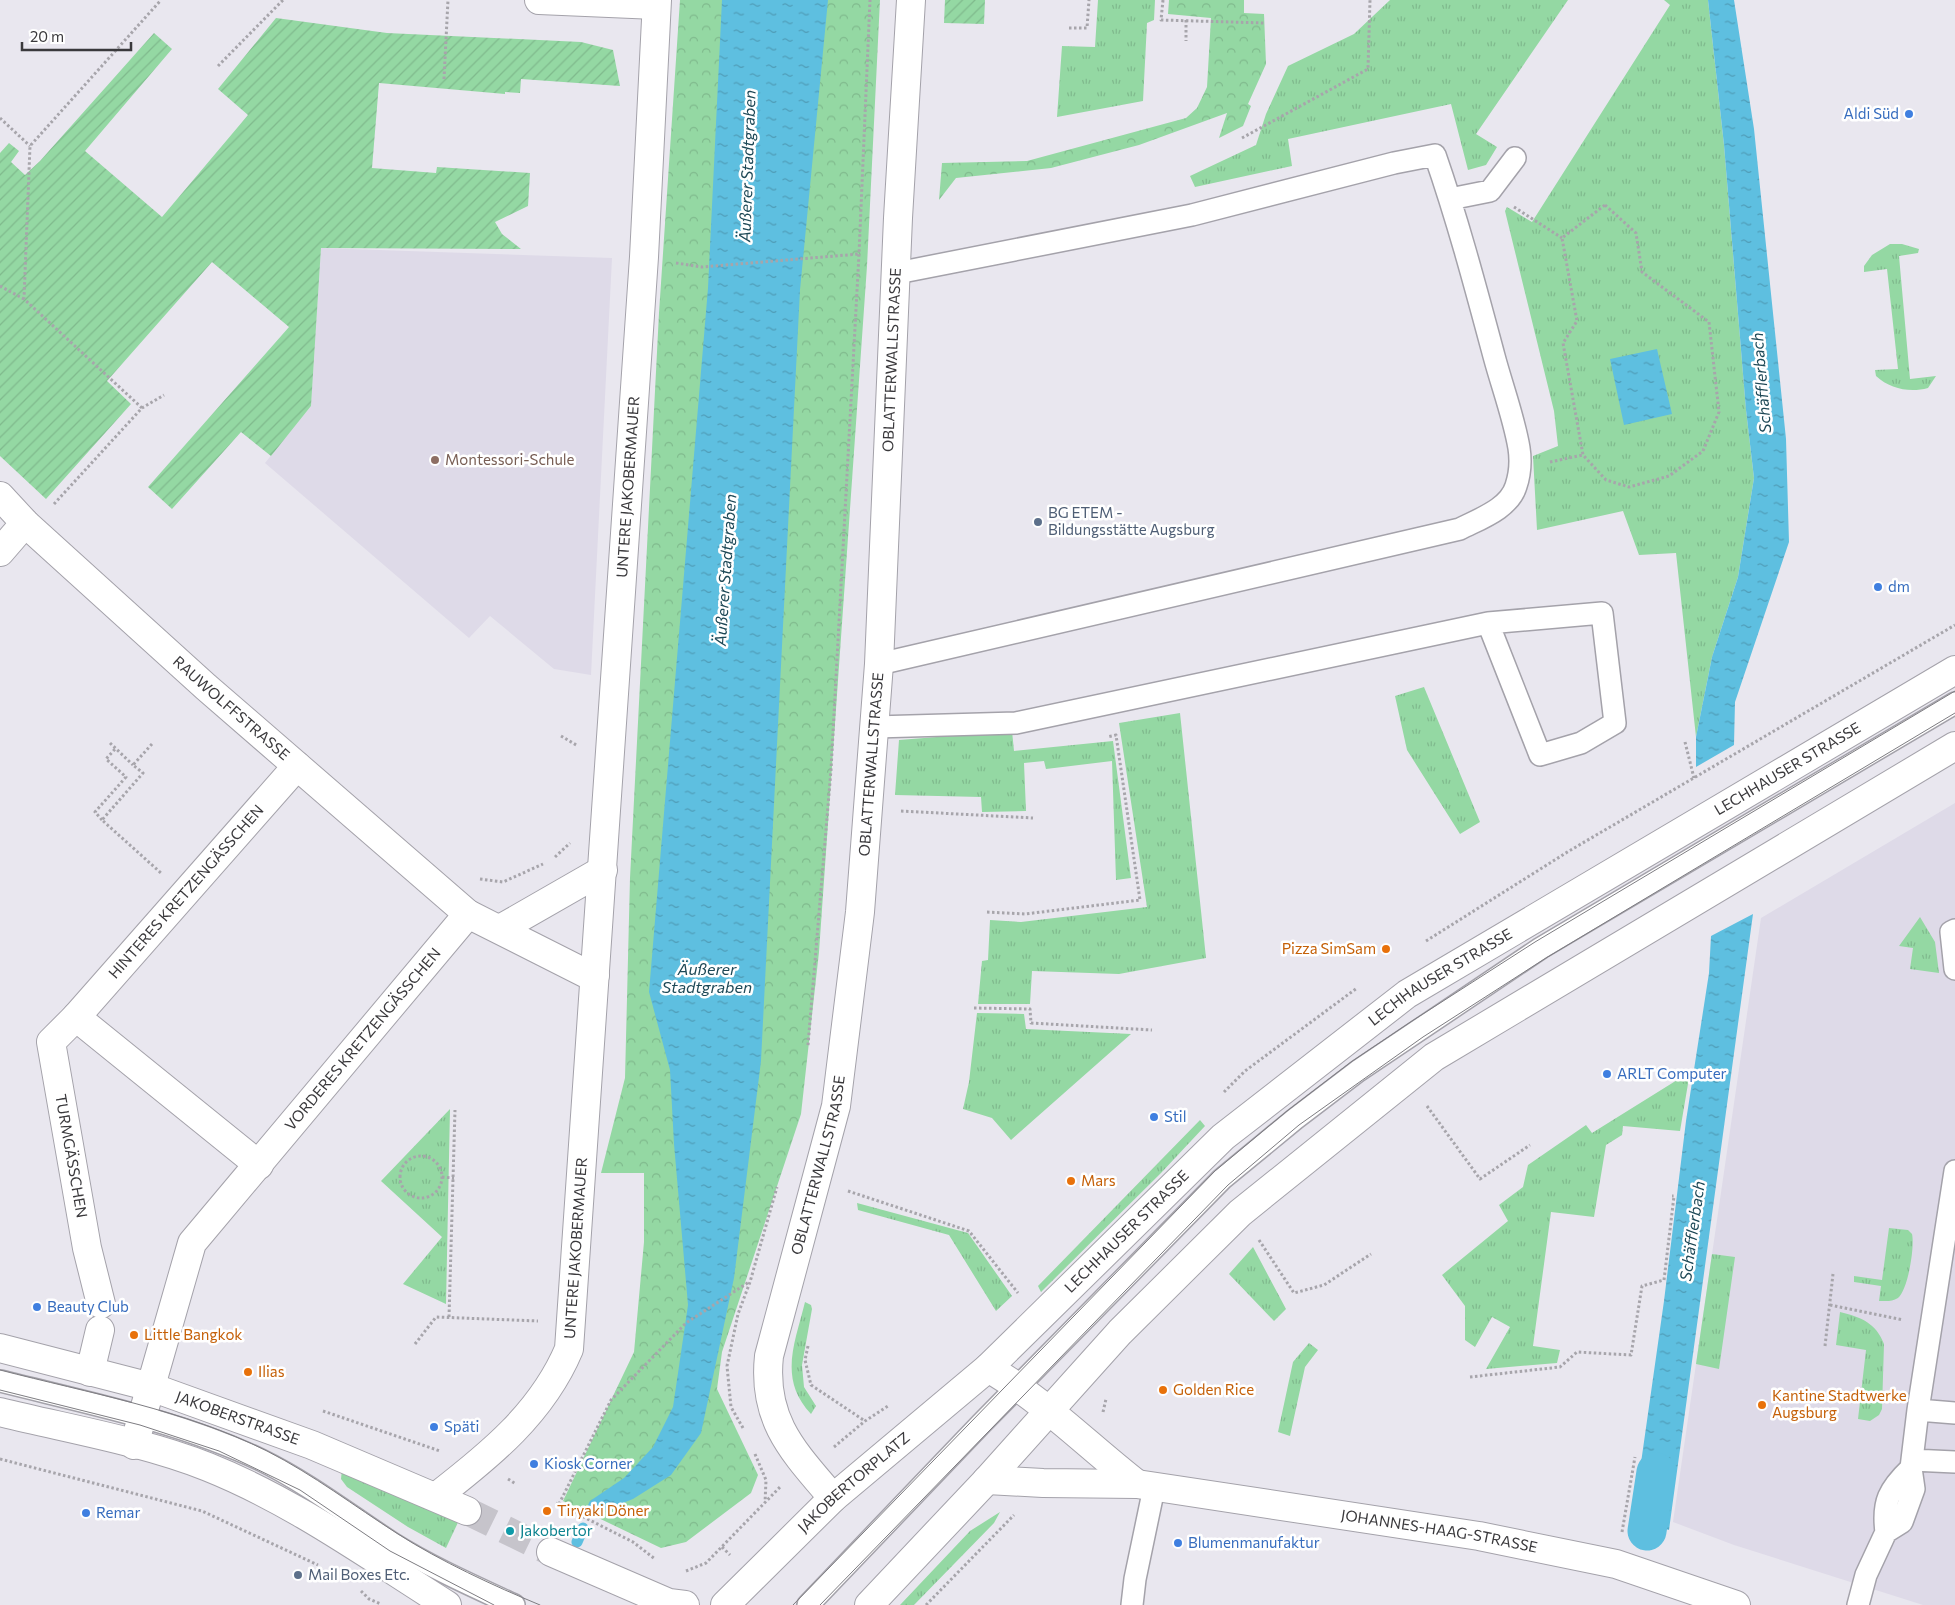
<svg xmlns="http://www.w3.org/2000/svg" width="1955" height="1605" font-family="Commissioner,sans-serif">
<style>
.built{fill:#dedae8}
.grass{fill:url(#grass-tufts)}
.park{fill:url(#park-crowns)}
.garden{fill:url(#garden-furrows)}
.water{fill:url(#water-ripples)}
.lines{fill:none;stroke-linecap:round;stroke-linejoin:round}
.stream{stroke:#5ebfe0;stroke-width:11}
.canal{stroke:#5ebfe0;stroke-width:39}
.tertiary-tunnel{stroke:#c6c4cb;stroke-width:28;stroke-dasharray:28 14;stroke-linecap:butt}
.service-casing{stroke:#a4a2aa;stroke-width:24}
.minor-casing{stroke:#a4a2aa;stroke-width:30}
.tertiary-casing{stroke:#a4a2aa;stroke-width:30}
.path{stroke:#a7a5ab;stroke-width:3;stroke-dasharray:2.5 2.5;stroke-linecap:butt}
.service{stroke:#fff;stroke-width:21}
.minor{stroke:#fff;stroke-width:28}
.tertiary{stroke:#fff;stroke-width:28}
.tram{stroke:#7d7c81;stroke-width:1}
.shop-dot{fill:#3f7fe0;stroke:#fff;stroke-width:2}
.education-dot{fill:#8d6e63;stroke:#fff;stroke-width:2}
.service-dot{fill:#5c6f8a;stroke:#fff;stroke-width:2}
.food-dot{fill:#e8710a;stroke:#fff;stroke-width:2}
.culture-dot{fill:#0f9aa8;stroke:#fff;stroke-width:2}
.labels{text-anchor:middle;stroke-width:5;stroke-linejoin:round;paint-order:stroke}
.shop-label{font-size:15px;fill:#366cbe;stroke:#fff;text-anchor:start}
.street-label{font-size:15px;fill:#3a393c;stroke:#fff}
.education-label{font-size:15px;fill:#785e54;stroke:#fff;text-anchor:start}
.service-label{font-size:15px;fill:#4e5e75;stroke:#fff;text-anchor:start}
.food-label{font-size:15px;fill:#c56008;stroke:#fff;text-anchor:start}
.culture-label{font-size:15px;fill:#0d838f;stroke:#fff;text-anchor:start}
.water-label{font-size:16px;font-style:italic;fill:#1d4856;stroke:#fff}
</style>
<defs>
<pattern id="grass-tufts" width="24" height="20" patternUnits="userSpaceOnUse" patternTransform="scale(1.25)"><rect width="24" height="20" fill="#94d8a3"/><path d="M3 7l-1-3M5 7V3M7 7l1-3M15 17l-1-3M17 17v-4M19 17l1-3" fill="none" stroke="#80ba8d"/></pattern>
<pattern id="park-crowns" width="20" height="18" patternUnits="userSpaceOnUse" patternTransform="scale(1.25)"><rect width="20" height="18" fill="#94d8a3"/><path d="M2 6a3 3 0 1 1 6 0M12 15a3 3 0 1 1 6 0" fill="none" stroke="#80ba8d"/></pattern>
<pattern id="garden-furrows" width="10" height="10" patternUnits="userSpaceOnUse" patternTransform="scale(1.25)"><rect width="10" height="10" fill="#94d8a3"/><path d="M-1 1l2-2M0 10L10 0M9 11l2-2" fill="none" stroke="#80ba8d"/></pattern>
<pattern id="water-ripples" width="26" height="14" patternUnits="userSpaceOnUse" patternTransform="scale(1.25)"><rect width="26" height="14" fill="#5ebfe0"/><path d="M2 4q2-2 4 0t4 0M15 11q2-2 4 0t4 0" fill="none" stroke="#4f9cb7"/></pattern>
</defs>
<rect width="100%" height="100%" fill="#e9e7ef"/>
<!-- built -->
<path class="built" d="M321,248L612,258L591,675L554,669L490,616L469,638L265,463L311,406Z
M1955,803V1605H1923L1734,1545L1673,1522L1761,918Z"/>
<!-- grass -->
<path class="grass" d="M1098,0H1155L1154,20L1147,23L1143,101L1057,117L1062,46L1095,47Z
M1390,0H1568L1476,134L1497,147L1486,165L1468,170L1451,104L1288,139L1292,166L1195,187L1190,176L1256,145L1266,114L1288,66L1354,34Z
M1664,0H1708L1724,145L1746,410L1754,478L1738,577L1712,657L1696,737L1676,553L1639,555L1623,511L1537,530L1533,456L1558,446L1554,411L1505,211L1507,207L1532,222L1670,5Z
M1890,244H1902L1919,249L1918,253L1899,256L1910,379L1936,376L1928,388C1910,393 1890,389 1876,376L1875,370L1898,369L1887,269L1864,272V266L1872,255Z
M1424,687L1480,822L1460,834L1407,750L1395,696Z
M1180,713L1206,958L1119,974L1032,971L1030,1004H978L982,961L988,960L990,920L1021,922L1147,907L1119,723Z
M1012,731L1014,751L1113,741L1131,878L1116,880L1112,761L1046,769L1044,761L1024,763L1026,811L982,812L981,797L895,795L899,740Z
M1920,917L1935,942L1939,973L1910,969L1913,948L1899,946Z
M977,1013L1024,1014L1026,1029L1131,1034L1011,1140L992,1118L963,1109L969,1082Z
M1690,1072L1680,1131L1623,1126L1622,1135L1606,1145L1594,1217L1551,1212L1533,1346L1560,1350L1557,1363L1486,1369L1510,1327L1492,1317L1475,1347L1465,1340V1306L1442,1275L1508,1221L1499,1205L1523,1187L1528,1165L1586,1125L1592,1133Z
M450,1109L446,1304L403,1284L442,1237L381,1181Z
M1200,1120L1205,1126L1161,1173L1041,1292L1038,1286Z
M857,1203L968,1233L1012,1296L996,1311L949,1235L858,1210Z
M1889,1228L1908,1230L1912,1234C1915,1246 1908,1290 1898,1298C1892,1302 1886,1301 1879,1301L1881,1286L1854,1282V1276L1882,1280Z
M1253,1247L1286,1309L1274,1321L1229,1274Z
M1712,1254L1735,1257L1719,1369L1696,1364Z
M805,1302L811,1305L812,1309L802,1365L804,1387L816,1406L811,1414C778,1379 795,1343 805,1302Z
M1840,1312C1861,1317 1876,1323 1884,1344L1882,1409L1879,1415L1870,1421L1858,1419L1866,1350L1836,1345Z
M1309,1343L1318,1350L1305,1367L1290,1436L1278,1432L1293,1362Z
M342,1469L461,1516L446,1548L408,1527L347,1487L341,1479Z
M1000,1512L994,1523L914,1605H900L970,1531Z"/>
<!-- park -->
<path class="park" d="M680,0H880L867,266L819,952L801,1114L722,1352L717,1389L758,1475L751,1493L686,1542L661,1548L563,1501L634,1352L644,1242V1173H601L625,1078L630,878L659,313Z
M1169,0H1244V13L1264,14L1266,64L1248,104L1251,106L1243,126L1219,138L1227,113L1139,145L1051,168L956,178L939,200L942,163L1027,161L1186,118L1197,108L1207,87L1211,18L1168,14Z"/>
<!-- garden -->
<path class="garden" d="M945,0H985L984,24L944,23Z
M276,18L387,33L581,42L613,50L620,86L521,79L520,93L505,92V94L379,83L372,168L436,173L437,167L530,173L528,206L495,222L502,234L521,249L321,248L311,406L271,456L241,432L172,509L148,487L289,327L212,262L107,381L131,404L46,499L0,456V153L9,143L19,151L11,162L25,175L40,161L154,33L172,49L85,151L162,217L248,115L218,89Z"/>
<!-- water -->
<path class="water" d="M722,0H828L800,290L761,1061L734,1278L701,1433L671,1475L633,1499L605,1510L597,1516L585,1511L590,1501L624,1478L653,1447L673,1407L688,1305L674,1144L670,1070L649,992L708,288Z
M1708,0H1734L1754,129L1786,439L1789,542L1735,702L1734,745L1696,767V737L1712,657L1738,577L1754,478L1746,410L1724,145Z
M1657,349L1672,414L1624,425L1610,359Z
M1753,914L1669,1530L1633,1519L1664,1301L1686,1121L1709,973L1711,936Z"/>
<g class="lines">
<!-- stream -->
<path class="stream" d="M577,1542L583,1528"/>
<!-- canal -->
<path class="canal" d="M1647,1531L1656,1472"/>
<!-- tertiary-tunnel -->
<path class="tertiary-tunnel" d="M467,1511L551,1552"/>
<defs>
<path id="service" d="M1450,199L1490,191L1515,158
M879,664L1460,529C1479,519 1509,509 1516,486C1520,474 1521,461 1519,448C1514,418 1502,386 1494,356C1476,289 1458,221 1435,155L1394,163L1192,215L897,273
M875,727L1016,723L1488,623L1540,755L1581,743L1615,723L1602,613L1488,623
M1955,930L1951,932L1955,969
M0,1381C87,1403 179,1421 261,1460C308,1483 349,1515 392,1543C430,1567 473,1586 514,1605
M1918,1410L1955,1413
M1912,1460L1955,1462
M1886,1532C1882,1502 1889,1489 1911,1468
M808,1605L981,1424L1222,1179L1295,1119L1358,1071L1541,948L1955,703
M1132,1605L1135,1579L1154,1488
M1858,1605L1866,1575L1886,1532L1902,1522L1914,1489L1911,1468L1918,1410L1955,1171"/>
<g id="minor">
<path d="M539,0L656,5"/>
<path id="s1" d="M0,496L25,523L206,687L468,914L585,973L595,975"/>
<path d="M0,552L25,523"/>
<path d="M500,929L603,870"/>
<path d="M76,1017L259,1165"/>
<path id="s2" d="M101,1304L87,1248L51,1042L76,1017L297,766"/>
<path d="M988,1368C1043,1400 1087,1445 1137,1484"/>
<path d="M90,1372L100,1330"/>
<path id="s3" d="M134,1445L192,1243L468,914"/>
<path id="s4" d="M987,1480L1043,1483L1137,1484L1479,1536L1616,1564L1736,1605"/>
<path id="s5" d="M437,1496C490,1455 542,1413 569,1349L644,257L657,0"/>
<path id="s6" d="M833,1498C794,1452 762,1421 769,1356L836,1106L860,912L879,664L898,218L911,0"/>
</g>
<g id="tertiary">
<path id="s7" d="M0,1348L151,1387L312,1445L467,1511"/>
<path d="M0,1412C69,1429 142,1441 208,1467C293,1501 369,1556 447,1605"/>
<path d="M551,1552L669,1603L685,1605"/>
<path id="s8" d="M725,1605L833,1498L988,1368L1223,1137L1407,994L1955,670"/>
<path d="M869,1605L987,1480L1120,1332L1240,1213L1434,1057L1955,746"/>
</g>
</defs>
<!-- service casing -->
<use href="#service" class="service-casing"/>
<!-- minor casing -->
<use href="#minor" class="minor-casing"/>
<!-- tertiary casing -->
<use href="#tertiary" class="tertiary-casing"/>
<!-- path -->
<path class="path" d="M1163,0L1161,20L1265,23
M1186,20V41
M1069,28H1087L1089,0
M218,66L283,0
M444,79L448,0
M0,118L30,146
M1242,138L1368,69L1370,0
M1605,205L1636,233L1642,272L1709,322L1719,412L1703,451L1669,476L1629,487L1606,480L1583,455L1563,343L1577,321L1562,238Z
M1514,207L1562,238
M676,263L702,267L859,254
M0,286L24,299
M142,408L24,299L30,146L161,0
M1550,462L1583,455
M54,504L142,408L164,395
M561,736L578,746
M1685,742L1694,778
M110,743L133,765
M152,744L133,765L143,773L102,820L161,873
M901,811L1033,818
M102,820L95,812L126,777L106,759L116,748
M555,857L570,843
M480,879L503,882L543,864
M987,912L1025,914L1140,900L1116,735L1107,737
M1426,941L1569,851L1955,625
M974,1008L1030,1009L1031,1023L1152,1030
M808,1045L831,770L859,254L870,0
M1224,1092L1245,1071L1357,988
M1427,1106L1480,1179L1530,1145
M400 1177a21 21 0 1 1 42 0a21 21 0 1 1-42 0Z
M442,1177L454,1178
M848,1191L969,1231L1018,1293
M1259,1240L1294,1293L1324,1285L1371,1254
M1830,1305L1903,1320
M449,1317L455,1110
M415,1344L436,1317L538,1321
M808,1346L805,1360L811,1385L865,1421
M1825,1346L1833,1274
M1470,1377L1560,1367L1577,1352L1631,1355L1642,1286L1664,1280L1674,1196H1672
M323,1411L440,1451
M1103,1412L1106,1399
M743,1428L731,1407L727,1366L738,1314L750,1282L777,1187
M834,1447L865,1421L888,1406
M755,1454L766,1480L765,1503
M0,1459L202,1511L318,1565
M508,1479L516,1484
M556,1503L633,1542L655,1559
M559,1504L611,1400L686,1323L749,1282
M1622,1532L1635,1457
M722,1547L730,1555
M686,1571L706,1563L781,1486
M361,1591L369,1599L381,1604
M926,1605L1014,1515"/>
<!-- service -->
<use href="#service" class="service"/>
<!-- minor -->
<use href="#minor" class="minor"/>
<!-- tertiary -->
<use href="#tertiary" class="tertiary"/>
<!-- tram -->
<path class="tram" d="M0,1370C89,1393 185,1410 267,1451C314,1475 354,1506 398,1534C440,1561 494,1586 540,1605
M0,1390L140,1425L219,1451L300,1490L390,1551L494,1605
M793,1605L1215,1171L1287,1111L1351,1062L1412,1021L1535,942L1955,691
M820,1605L1228,1185L1299,1125L1423,1037L1546,958L1955,713"/>
</g>
<!-- markers -->
<g class="shop-dot">
<circle cx="1909" cy="114" r="5"/>
<circle cx="1878" cy="587" r="5"/>
<circle cx="1607" cy="1074" r="5"/>
<circle cx="1154" cy="1117" r="5"/>
<circle cx="37" cy="1307" r="5"/>
<circle cx="434" cy="1427" r="5"/>
<circle cx="534" cy="1464" r="5"/>
<circle cx="86" cy="1513" r="5"/>
<circle cx="1178" cy="1543" r="5"/>
</g>
<circle class="education-dot" cx="435" cy="460" r="5"/>
<g class="service-dot">
<circle cx="1038" cy="522" r="5"/>
<circle cx="298" cy="1575" r="5"/>
</g>
<g class="food-dot">
<circle cx="1386" cy="949" r="5"/>
<circle cx="1071" cy="1181" r="5"/>
<circle cx="134" cy="1335" r="5"/>
<circle cx="248" cy="1372" r="5"/>
<circle cx="1163" cy="1390" r="5"/>
<circle cx="1762" cy="1405" r="5"/>
<circle cx="547" cy="1511" r="5"/>
</g>
<circle class="culture-dot" cx="510" cy="1531" r="5"/>
<g class="labels">
<!-- shop labels -->
<g class="shop-label">
<text x="1899" y="119" text-anchor="end">Aldi Süd</text>
<text x="1888" y="592">dm</text>
<text x="1617" y="1079">ARLT Computer</text>
<text x="1164" y="1122">Stil</text>
<text x="47" y="1312">Beauty Club</text>
<text x="444" y="1432">Späti</text>
<text x="544" y="1469">Kiosk Corner</text>
<text x="96" y="1518">Remar</text>
<text x="1188" y="1548">Blumenmanufaktur</text>
</g>
<!-- street labels -->
<g class="street-label">
<text dy="5" stroke="none"><textPath href="#s6" startOffset="1169">OBLATTERWALLSTRASSE</textPath></text>
<text dy="5" stroke="none"><textPath href="#s5" startOffset="1064">UNTERE JAKOBERMAUER</textPath></text>
<text dy="5" stroke="none"><textPath href="#s1" startOffset="314">RAUWOLFFSTRASSE</textPath></text>
<text dy="5" stroke="none"><textPath href="#s6" startOffset="764">OBLATTERWALLSTRASSE</textPath></text>
<text dy="5" stroke="none"><textPath href="#s8" startOffset="1359">LECHHAUSER STRASSE</textPath></text>
<text dy="5" stroke="none"><textPath href="#s2" startOffset="469">HINTERES KRETZENGÄSSCHEN</textPath></text>
<text dy="5" stroke="none"><textPath href="#s8" startOffset="954">LECHHAUSER STRASSE</textPath></text>
<text dy="5" stroke="none"><textPath href="#s3" startOffset="476">VORDERES KRETZENGÄSSCHEN</textPath></text>
<text transform="translate(71 1156) rotate(80)" y="5">TURMGÄSSCHEN</text>
<text dy="5" stroke="none"><textPath href="#s6" startOffset="359">OBLATTERWALLSTRASSE</textPath></text>
<text dy="5" stroke="none"><textPath href="#s8" startOffset="549">LECHHAUSER STRASSE</textPath></text>
<text dy="5" stroke="none"><textPath href="#s5" startOffset="301">UNTERE JAKOBERMAUER</textPath></text>
<text dy="5" stroke="none"><textPath href="#s7" startOffset="248">JAKOBERSTRASSE</textPath></text>
<text dy="5" stroke="none"><textPath href="#s8" startOffset="178">JAKOBERTORPLATZ</textPath></text>
<text dy="5" stroke="none"><textPath href="#s4" startOffset="456">JOHANNES-HAAG-STRASSE</textPath></text>
</g>
<!-- education labels -->
<g class="education-label">
<text x="445" y="465">Montessori-Schule</text>
</g>
<!-- service labels -->
<g class="service-label">
<text x="1048" y="518">BG ETEM -<tspan x="1048" dy="17">Bildungsstätte Augsburg</tspan></text>
<text x="308" y="1580">Mail Boxes Etc.</text>
</g>
<!-- food labels -->
<g class="food-label">
<text x="1376" y="954" text-anchor="end">Pizza SimSam</text>
<text x="1081" y="1186">Mars</text>
<text x="144" y="1340">Little Bangkok</text>
<text x="258" y="1377">Ilias</text>
<text x="1173" y="1395">Golden Rice</text>
<text x="1772" y="1401">Kantine Stadtwerke<tspan x="1772" dy="17">Augsburg</tspan></text>
<text x="557" y="1516">Tiryaki Döner</text>
</g>
<!-- culture labels -->
<g class="culture-label">
<text x="520" y="1536">Jakobertor</text>
</g>
<!-- water labels -->
<g class="water-label">
<text transform="translate(747 166) rotate(-88)" y="6">Äußerer Stadtgraben</text>
<text transform="translate(1761 383) rotate(-95)" y="6">Schäfflerbach</text>
<text transform="translate(725 570) rotate(-86)" y="6">Äußerer Stadtgraben</text>
<text x="707" y="975">Äußerer<tspan x="707" dy="18">Stadtgraben</tspan></text>
<text transform="translate(1692 1231) rotate(-82)" y="6">Schäfflerbach</text>
</g>
</g>
<!-- scale -->
<path d="M22 42v8h109v-8" fill="none" stroke="#3a393c" stroke-width="2.5"/>
<text x="30" y="42" font-size="15" fill="#3a393c" stroke="#ffffff" stroke-width="4" paint-order="stroke">20 m</text>
</svg>
